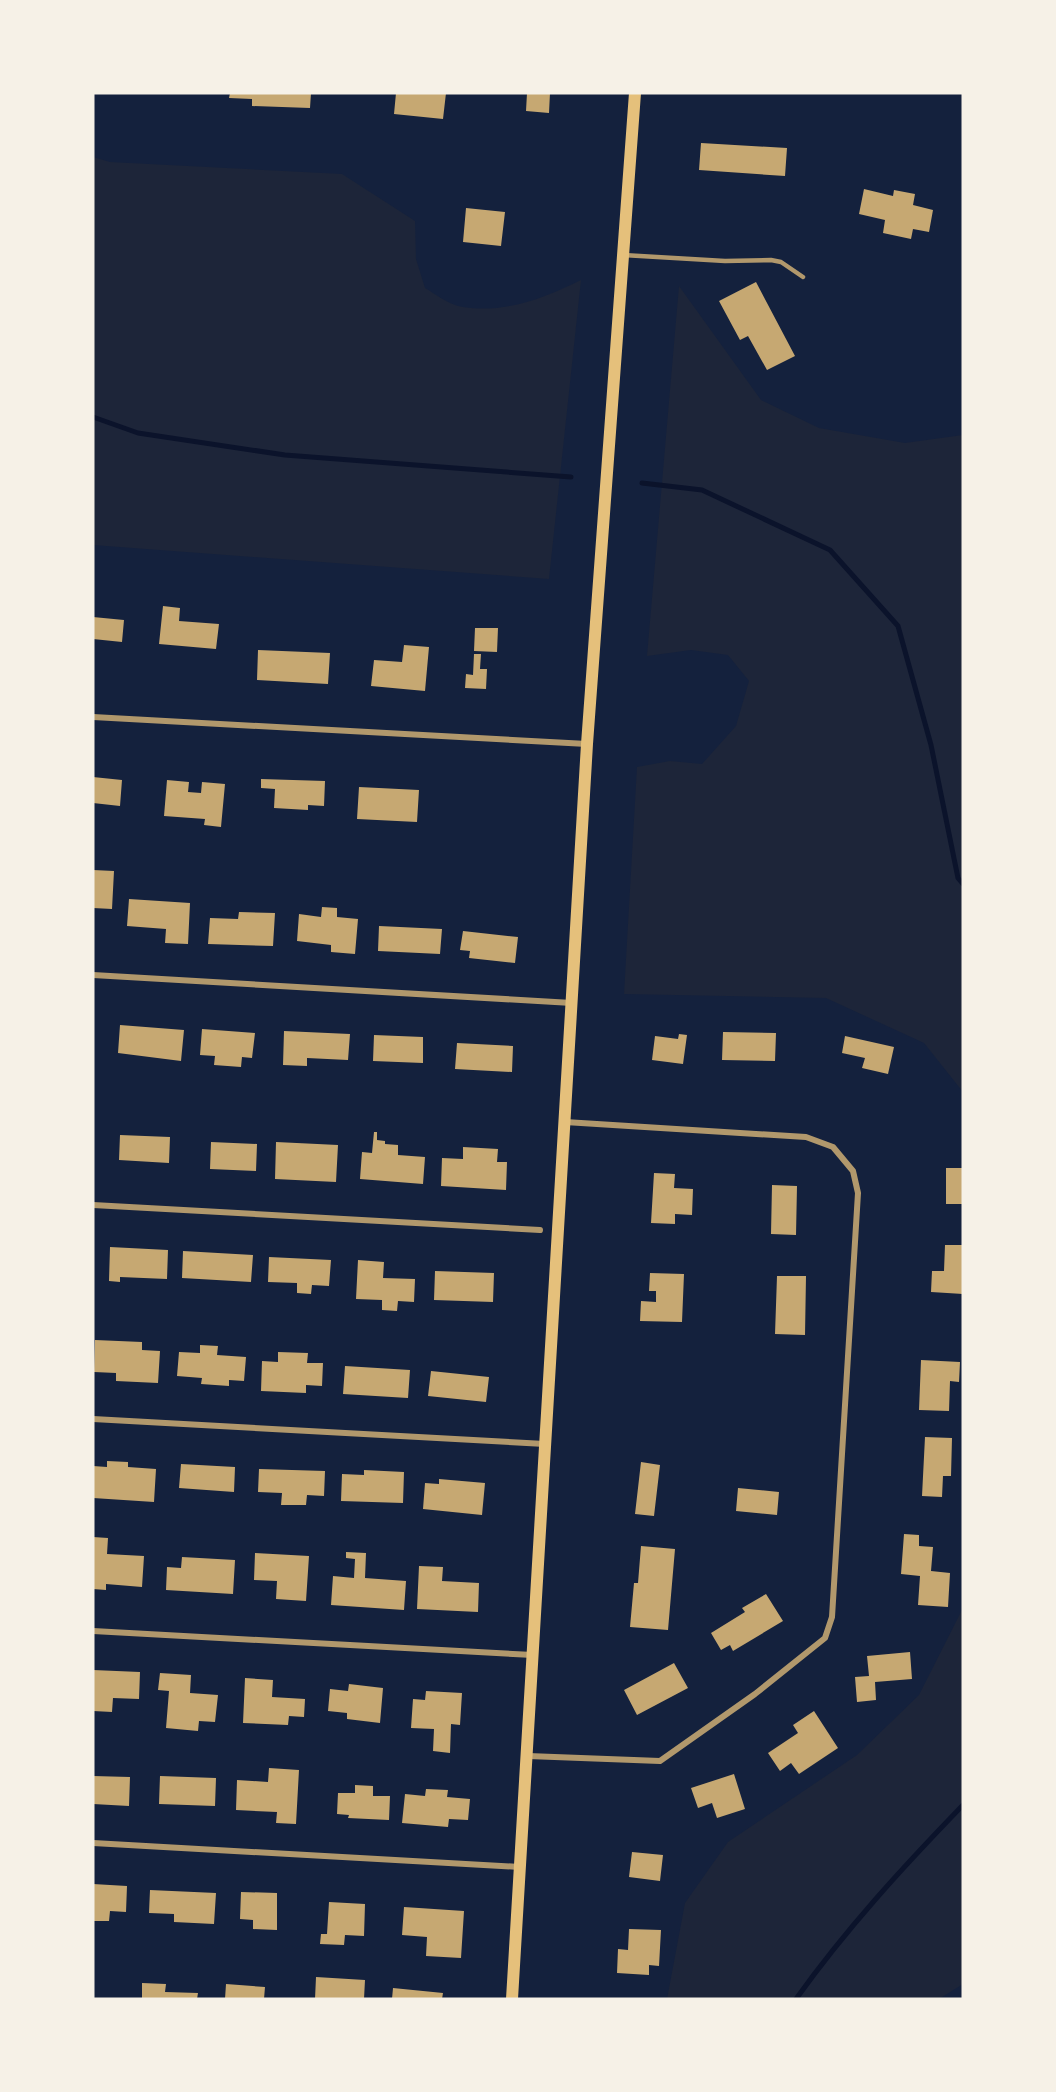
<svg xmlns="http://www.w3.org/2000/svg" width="1056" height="2092" font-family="'Fira Sans',sans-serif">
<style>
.green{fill:#1d2539}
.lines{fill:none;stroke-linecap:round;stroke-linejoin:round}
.stream{stroke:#0b132b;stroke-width:5}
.building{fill:#c6a872}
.service{stroke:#b1986c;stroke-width:4.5}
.minor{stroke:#b1986c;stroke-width:6}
.secondary{stroke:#e5c07b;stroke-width:12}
</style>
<rect width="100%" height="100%" fill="#14213d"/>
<!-- green -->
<path class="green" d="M93,157L110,162L342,174L415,221L416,259L425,288C435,294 447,303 458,306C501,315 543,299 581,280L549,579L93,545Z
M679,286L761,400L819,428L905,443L963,435V1092L924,1043L826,998L624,994L637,767L670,761L702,764L736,726L749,681L728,655L691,650L647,656Z
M963,1608V1984L939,1999H667L685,1903L728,1842L857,1755L919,1695Z"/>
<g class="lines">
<!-- stream -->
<path class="stream" d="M93,417L138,433L285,455L571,477
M642,483L702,490L830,550L898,626L931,745L958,878L963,884
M796,1999C846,1929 903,1867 963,1805"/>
</g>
<!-- building -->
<path class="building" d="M230,93H311L310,108L252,106V99L229,98Z
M396,93H446L443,119L394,114Z
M527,93H550L549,113L526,111Z
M701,143L787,148L785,176L699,170Z
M864,189L893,196L894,190L915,194L913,205L933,210L929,232L913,229L911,239L883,233L885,220L859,214Z
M466,208L505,212L501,246L463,242Z
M756,282L795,356L767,370L748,336L740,340L719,301Z
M163,606L180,608L179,621L219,624L216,649L159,644Z
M93,617L124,620L122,642L93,639Z
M475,628H498L497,652L474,651Z
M404,645L429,647L425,691L371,686L374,660L402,662Z
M258,650L330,653L328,684L257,680Z
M474,654H481L480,669H487L486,689L465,688L466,674L473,675Z
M93,777L122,780L120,806L93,803Z
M261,779L325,781L324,806L308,805V810L274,808L275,789L261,788Z
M167,780L189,782L188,792L201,793L202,782L225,784L221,827L204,825L205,819L164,816Z
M359,787L419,790L417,822L357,819Z
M93,870L114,871L112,909L93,908Z
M129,899L190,903L188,944L165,943L166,929L127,926Z
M322,907L337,908V917L358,919L355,954L331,952V945L297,941L299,914L321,917Z
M239,912L275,913L273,946L208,944L210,918L238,919Z
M379,926L442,929L440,954L378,951Z
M463,931L518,937L515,963L469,958L470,951L460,950Z
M120,1025L184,1030L181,1061L118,1053Z
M202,1029L255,1033L252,1058L242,1057L241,1067L214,1065L215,1056L200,1055Z
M284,1031L350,1034L348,1060L307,1058V1066L283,1065Z
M723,1032L776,1033L775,1061L722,1060Z
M679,1034L687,1035L683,1064L652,1060L655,1036L678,1039Z
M374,1035L423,1037V1063L373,1061Z
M845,1036L894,1047L888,1074L862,1068L865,1058L842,1053Z
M457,1043L513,1046L512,1072L455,1069Z
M374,1132H377V1140L385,1141V1144L398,1145V1155L425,1157L423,1184L360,1179L362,1152L372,1153Z
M120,1135L170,1137L169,1163L119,1160Z
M211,1142L257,1144L256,1171L210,1169Z
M276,1142L338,1145L336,1182L275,1179Z
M463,1147L498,1149L497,1162H507L506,1190L441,1186L442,1158L463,1159Z
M946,1168H963V1204H946Z
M654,1173L675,1174L674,1188L693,1189L692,1215L675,1214V1224L651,1223Z
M772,1185L797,1186L796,1235L771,1234Z
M945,1245H963V1294L931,1292L932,1271H944Z
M110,1247L168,1250L167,1279L120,1277V1282L109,1281Z
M183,1251L253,1255L251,1282L182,1278Z
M269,1257L331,1260L329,1286L312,1285L311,1294L297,1293V1283L268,1282Z
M358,1260L384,1262L383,1278L415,1279L414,1302L398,1301L397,1311L382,1310V1300L356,1299Z
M435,1271L494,1273L493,1302L434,1300Z
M650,1273L684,1274L682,1322L640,1321L641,1301L656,1302V1291H649Z
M777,1276H806L805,1335L775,1334Z
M95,1340L142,1342V1350L160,1351L158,1383L116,1381V1373L94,1372Z
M200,1345L218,1346L217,1355L246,1357L244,1381L229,1380V1386L201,1384L202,1378L177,1376L179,1352L200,1353Z
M278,1352L308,1353L307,1363H323L322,1386L306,1385V1393L261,1391L262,1361L278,1362Z
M921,1360L960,1362L959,1382L950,1381L949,1411L919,1410Z
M345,1366L410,1370L408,1398L343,1394Z
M431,1371L489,1377L486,1402L428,1396Z
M925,1437L952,1438L951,1476H943L942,1497L922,1496Z
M107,1461L128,1462V1467L156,1469L154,1502L93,1498V1466L107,1467Z
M641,1462L660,1465L654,1516L635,1514Z
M181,1464L235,1467L234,1492L179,1488Z
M259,1469L325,1471L324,1496L307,1495L306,1505H281L282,1493L258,1492Z
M364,1470L404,1472L403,1503L341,1501L342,1474L364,1475Z
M439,1479L485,1483L482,1515L423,1509L425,1483L439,1484Z
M738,1488L779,1492L777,1515L736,1511Z
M904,1534L919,1535V1546L933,1547L931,1571L950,1573L948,1607L918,1605L920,1576L901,1574Z
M93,1537L108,1538L107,1554L144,1556L142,1587L106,1584V1590L93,1589Z
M641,1546L675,1549L668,1630L630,1627L634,1583H638Z
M346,1552L366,1553L365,1578L406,1581L404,1610L331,1605L333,1576L354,1578L355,1559L346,1558Z
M255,1553L309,1556L306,1601L276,1599L277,1581L254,1580Z
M182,1557L235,1560L233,1594L166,1590L167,1567L181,1568Z
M419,1566L443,1567L442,1581L479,1583L478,1612L417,1609Z
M766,1594L783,1621L733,1651L730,1645L721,1650L711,1633L745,1612L742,1608Z
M910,1652L912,1679L875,1682L876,1700L857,1702L855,1677L869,1676L867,1656Z
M674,1663L688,1688L637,1715L624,1690Z
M93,1670L140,1672L139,1699L113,1698L112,1712L93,1711Z
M160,1673L191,1675L190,1693L218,1695L215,1722L199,1721L198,1731L166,1728L169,1691L158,1690Z
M245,1678L273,1680L272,1697L305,1699L304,1717L289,1716L288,1725L243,1723Z
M349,1684L383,1688L380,1723L347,1719V1713L328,1711L330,1689L348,1691Z
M426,1691L462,1693L460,1725L451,1724L450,1753L433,1751L434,1729L411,1728L413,1699L425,1700Z
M814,1711L838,1748L799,1774L791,1763L780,1771L768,1753L798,1733L793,1725Z
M269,1768L299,1770L296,1824L276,1823L277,1812L236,1810L237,1780L268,1782Z
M734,1774L745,1809L717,1818L712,1803L698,1808L691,1788Z
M93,1776L130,1777L129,1806L93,1804Z
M160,1776L216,1778L215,1806L159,1804Z
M355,1785L373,1786V1796H390L389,1820L348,1818L349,1815L337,1814L338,1793H355Z
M426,1789L448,1790L447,1797L470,1799L468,1820L449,1819L448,1827L402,1823L405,1794L425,1796Z
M632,1852L663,1855L660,1881L629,1877Z
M93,1884L127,1886L126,1912L110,1911L109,1921H93Z
M150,1890L216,1893L214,1924L174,1922V1914L149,1913Z
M241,1892L277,1893V1930L253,1929V1920L240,1919Z
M329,1902L365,1904L364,1936L345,1935L344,1945L320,1944L321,1934H327Z
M404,1907L464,1911L461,1958L426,1956L427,1937L402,1935Z
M629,1929L661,1930L659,1966L649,1965V1975L617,1973L618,1949L628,1950Z
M316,1977L365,1980L364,1999H315Z
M142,1983L166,1984L165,1992L198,1993L197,1999H142Z
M226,1984L265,1987L264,1999H225Z
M393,1988L443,1993L442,1999H392Z"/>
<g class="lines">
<!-- service -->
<path class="service" d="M623,255L725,261L771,260L781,262L803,277"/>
<!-- minor -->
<path class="minor" d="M93,717L587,744
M93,975L572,1003
M93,1205L540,1230
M93,1419L545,1444
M93,1631L533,1655
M528,1756L660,1761L755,1694L825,1638L832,1617L858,1193L853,1171L833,1147L806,1137L565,1122
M93,1843L520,1867"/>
<!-- secondary -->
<path class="secondary" d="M512,1999L587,744L635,93"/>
</g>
<!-- border -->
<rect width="1056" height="2092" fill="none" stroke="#f6f1e7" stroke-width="189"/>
</svg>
